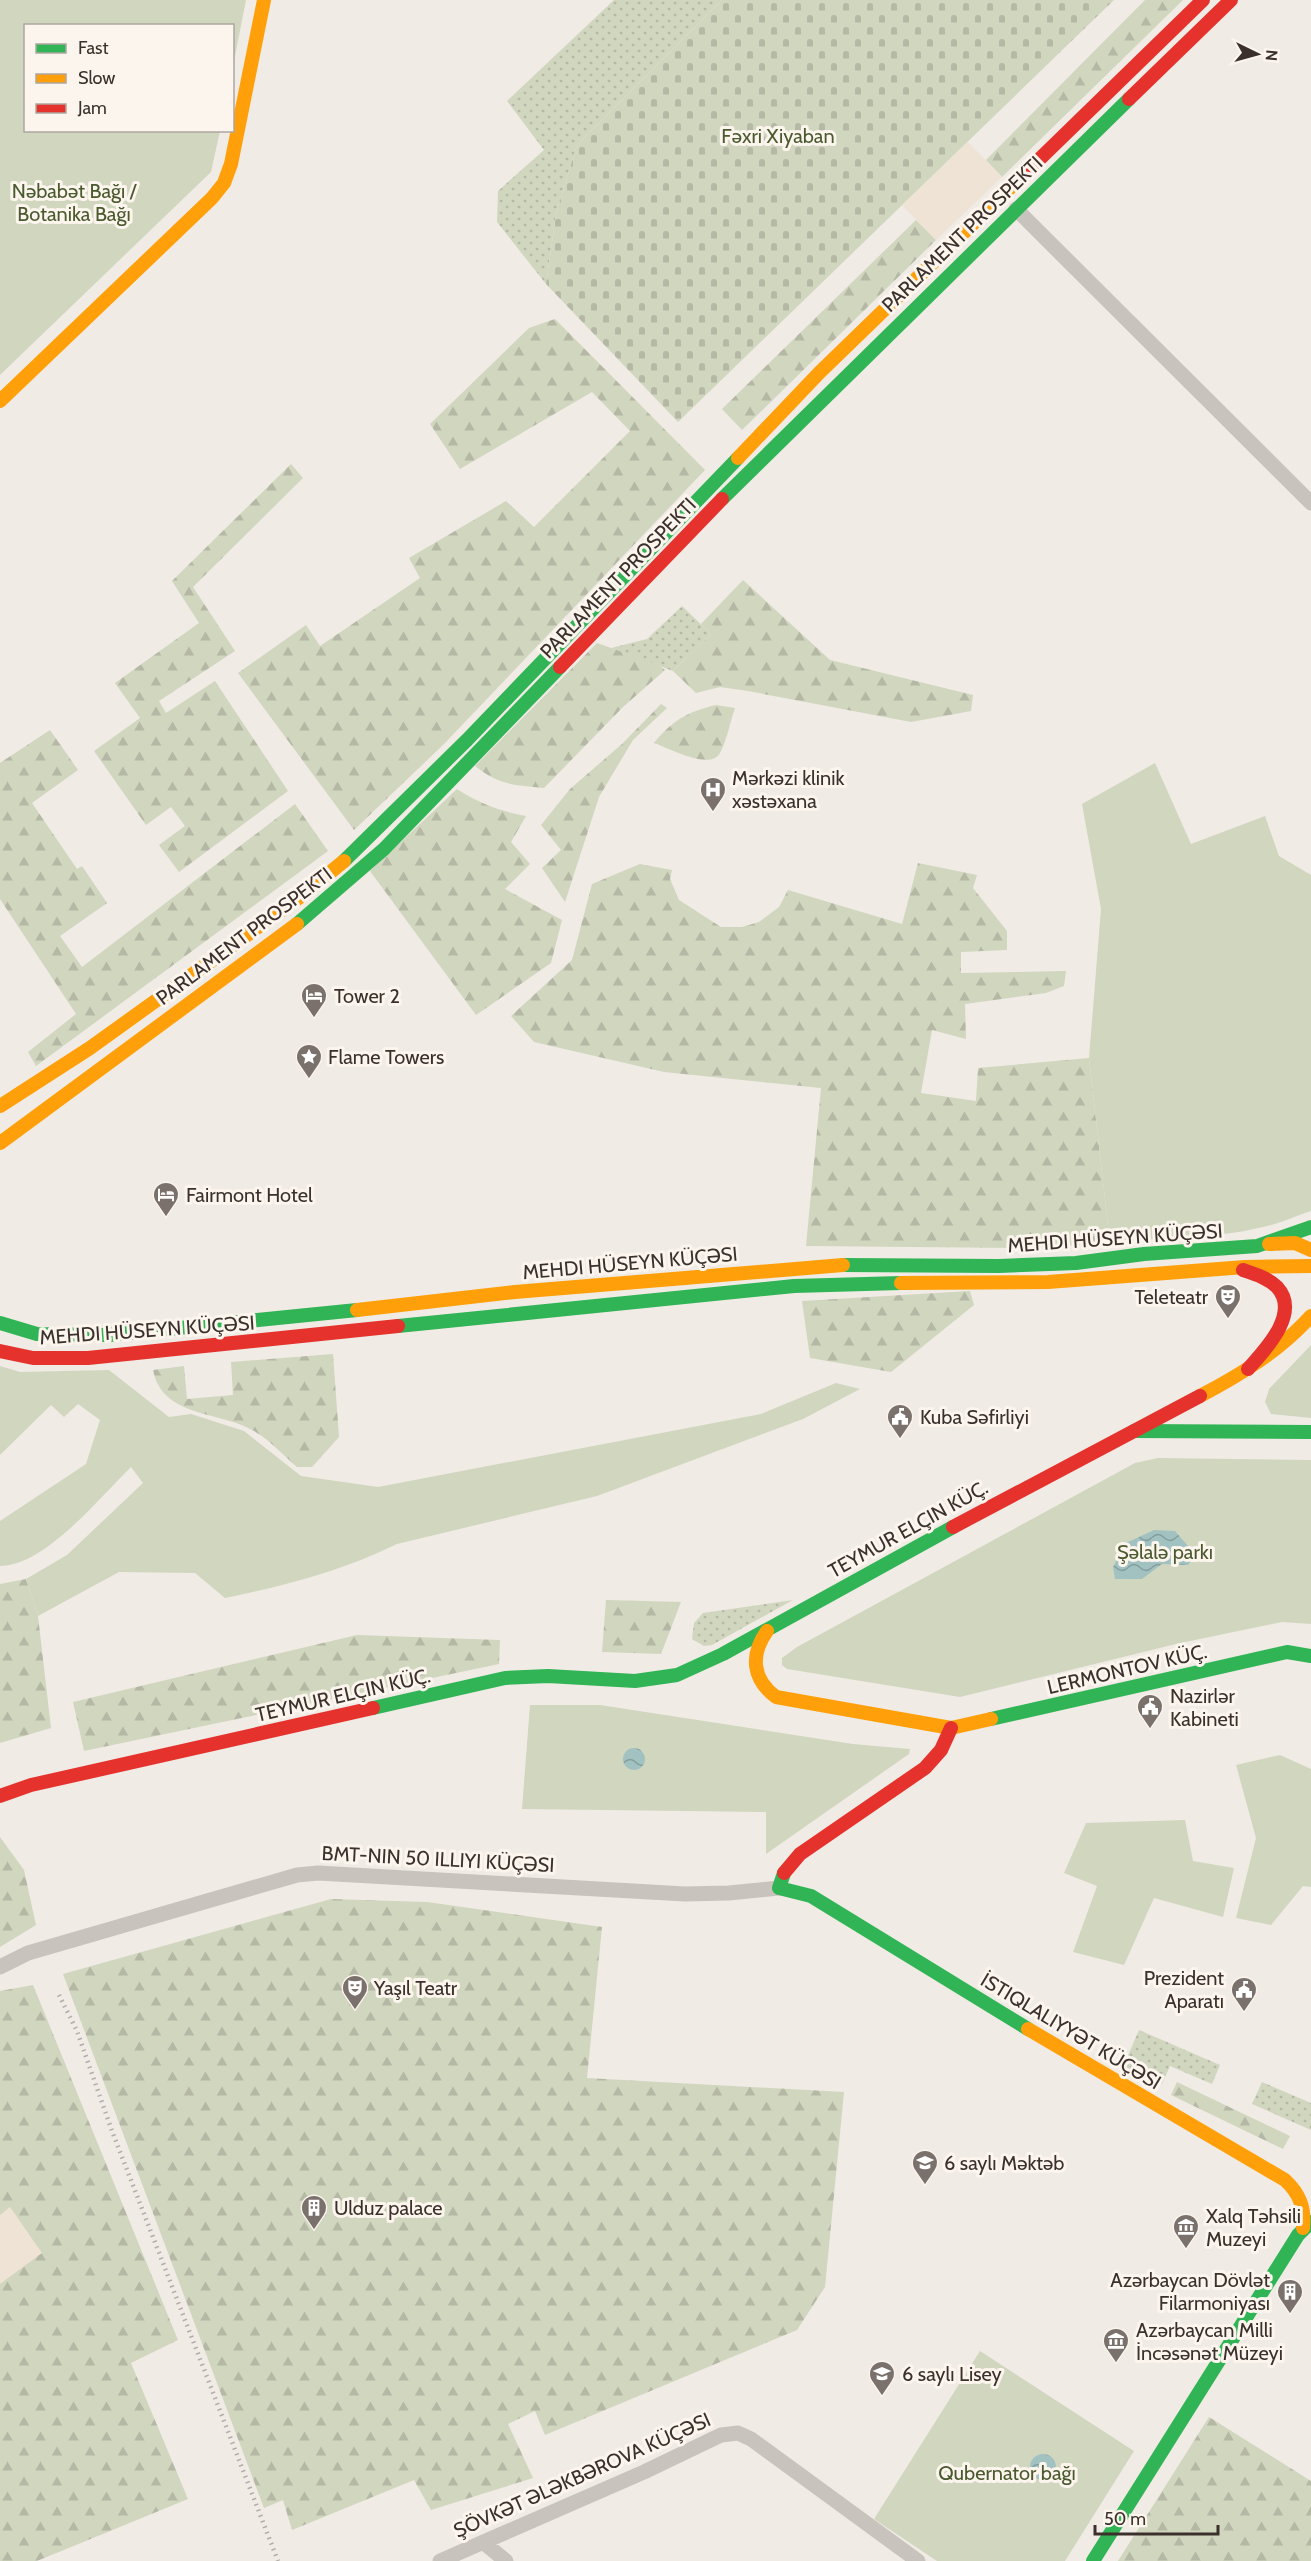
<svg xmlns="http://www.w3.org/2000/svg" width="1311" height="2561" font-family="Cabin,sans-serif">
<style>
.grass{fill:url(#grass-dots)}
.forest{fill:url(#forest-firs)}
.cemetery{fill:url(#cemetery-stones)}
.green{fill:#d1d6bf}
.plaza{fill:#eee3d5}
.water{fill:url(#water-waves)}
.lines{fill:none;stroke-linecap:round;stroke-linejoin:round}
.street{stroke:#c9c3be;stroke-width:15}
.fast{stroke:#30b455;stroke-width:14}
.slow{stroke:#ff9f0a;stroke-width:14}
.jam{stroke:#e5322d;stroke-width:14}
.rail{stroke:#b1aca8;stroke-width:4.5;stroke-dasharray:1.5 4.5;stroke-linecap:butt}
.labels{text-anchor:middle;stroke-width:6;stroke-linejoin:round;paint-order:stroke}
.park-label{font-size:20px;fill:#4a5a2e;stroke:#fbf5ee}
.street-label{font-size:20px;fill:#3b302b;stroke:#fbf5ee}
.poi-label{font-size:20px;fill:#3b302b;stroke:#fbf5ee;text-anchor:start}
</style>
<defs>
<pattern id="grass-dots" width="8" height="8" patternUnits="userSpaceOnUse" patternTransform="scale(1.5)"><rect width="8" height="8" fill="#d1d6bf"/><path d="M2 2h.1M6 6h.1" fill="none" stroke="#b4b8a4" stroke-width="1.8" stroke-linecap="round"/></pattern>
<pattern id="forest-firs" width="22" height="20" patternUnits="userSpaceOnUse" patternTransform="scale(1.5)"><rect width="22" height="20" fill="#d1d6bf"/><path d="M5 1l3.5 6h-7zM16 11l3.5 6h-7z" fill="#b4b8a4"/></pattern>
<pattern id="cemetery-stones" width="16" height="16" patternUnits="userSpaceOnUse" patternTransform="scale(1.5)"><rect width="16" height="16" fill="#d1d6bf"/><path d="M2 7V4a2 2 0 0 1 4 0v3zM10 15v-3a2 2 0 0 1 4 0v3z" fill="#b4b8a4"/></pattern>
<pattern id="water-waves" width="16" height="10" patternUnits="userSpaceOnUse" patternTransform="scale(1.5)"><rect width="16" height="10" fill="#a1c2c1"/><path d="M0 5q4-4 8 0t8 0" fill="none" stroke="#849e9d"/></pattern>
</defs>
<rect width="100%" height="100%" fill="#f0ebe5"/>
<!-- grass -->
<path class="grass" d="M614,0H722L577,145L556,214L546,284L497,222L498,191L544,150L507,101Z
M682,606L711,634L673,671L611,648L647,639Z
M793,1600L712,1645L704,1646L692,1639L694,1623L703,1613Z
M1139,2030L1220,2065L1212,2084L1170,2066L1162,2084L1123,2067Z
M1262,2082L1311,2103V2130L1252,2104Z"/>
<!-- forest -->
<path class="forest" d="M1145,0H1183L1002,177L986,160Z
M916,220L936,240L742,430L722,409Z
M555,319L705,470L444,744L354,830L238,673L306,625L320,646L420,578L409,558L506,501L534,527L630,431L592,392L460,469L430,424L529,328Z
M291,464L303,478L193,587L235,651L159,701L166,713L215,681L288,791L179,872L159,845L185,826L171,807L146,825L94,751L140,718L115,683L199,623L172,581Z
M743,580L830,660L973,695L971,711L911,722L748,691L720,687L696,693L673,671L711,634L701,624Z
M597,643L659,665L665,670L623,707L544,788C514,785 499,785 475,766Z
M661,704L667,708L633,740L599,797L565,902L542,868L561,850L541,825L570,789L622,744Z
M716,705L735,708C730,722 727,740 720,753C710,771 669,748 654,743C673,720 687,712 716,705Z
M50,730L78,770L32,803L77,869L82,866L107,903L60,936L82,967L295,804L328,851L36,1066L28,1052L76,1014L0,899V763Z
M457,789C480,804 500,811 526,816L511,842L530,864L505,889L562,920L551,963L476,1015L370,871Z
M918,863L977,875L973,888L1007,931V950L961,952V973L1066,971L1064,986L1046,993L965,1004L966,1039L932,1030L921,1093L976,1101L978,1068L1089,1058L1110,1243L1027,1248L806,1246L821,1088L664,1072L534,1042L511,1016L572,960L592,884L640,864L672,870L670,879L679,900L721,927H742L759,922L779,907L788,890L902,924Z
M970,1291L974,1305L891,1372L810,1358L802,1301Z
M333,1354L339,1437L312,1467H297C283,1455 270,1440 254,1431C221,1411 162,1418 153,1370L184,1366L187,1399L233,1395L231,1362Z
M26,1579L38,1616L51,1728L0,1743V1584Z
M606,1600L681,1602L661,1654L602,1652Z
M357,1635L500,1640L499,1664L84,1751L73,1702Z
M0,1837L24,1870L36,1925L0,1947Z
M331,1899L427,1902L602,1927L587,2078L844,2092L825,2287L797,2330L545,2435L535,2411L508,2424L533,2478L431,2510L414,2480L292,2530L283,2500L264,2508L63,1974Z
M33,1985L178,2340L131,2363L188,2499L37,2561H0V1991Z
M1177,2082L1290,2136L1283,2149L1171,2095Z
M1209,2417L1311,2481V2561H1118Z"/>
<!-- cemetery -->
<path class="cemetery" d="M722,0H1114L678,422L546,284L556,214L577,145Z"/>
<!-- green -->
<path class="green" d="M0,0H246L233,66L232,26H26V130L220,131L211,172L0,375Z
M1155,763L1191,844L1265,816L1279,856L1311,875V1211C1295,1216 1279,1224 1263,1227C1214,1239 1161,1237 1110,1243L1089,1058L1101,909L1082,804Z
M1311,1345V1418L1271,1414L1265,1402L1269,1389Z
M0,1366L20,1372L109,1370L169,1417L191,1414L244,1431L301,1476L378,1487L761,1414L836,1383L860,1389L803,1419L597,1496L397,1544C342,1571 284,1586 225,1598L195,1573L119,1572L38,1616L26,1579L67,1555L143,1483L131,1467C100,1497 45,1566 0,1566V1521L86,1464L100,1420L78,1404L64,1417L51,1405L0,1455Z
M1158,1458L1311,1460V1624L1282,1622L1176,1644L960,1697L787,1669L782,1665V1658L797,1647L1135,1463Z
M530,1705H600L853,1744L910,1749L909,1754L766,1854V1812L522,1809Z
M1280,1755L1311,1769V1887L1303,1886L1271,1925L1236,1918L1256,1838L1236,1765Z
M1185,1820L1193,1861L1234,1868L1223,1917L1154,1898L1124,1965L1073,1952L1097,1886L1064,1873L1086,1823Z
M980,2351L1134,2451L1065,2561H937L874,2519Z"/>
<!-- plaza -->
<path class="plaza" d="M968,142L1002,177L936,240L902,205Z
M10,2207L42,2253L0,2284V2215Z"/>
<!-- water -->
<path class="water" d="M1154,1530L1175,1531L1196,1555L1188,1565L1162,1564L1142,1579H1115L1113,1567L1126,1543Z
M623 1759a11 11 0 1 1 22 0a11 11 0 1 1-22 0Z
M1030 2467a13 13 0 1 1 26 0a13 13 0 1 1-26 0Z"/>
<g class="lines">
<!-- street -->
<path class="street" d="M1016,209L1311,503
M0,1967L28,1953L297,1875L318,1873L685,1894L729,1893L779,1888
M484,2543L506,2561
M440,2561L644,2472L721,2435L738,2433L751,2439L918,2561"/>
<!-- fast -->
<path class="fast" d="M722,499L1129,99
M344,861L467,740L738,458
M297,924L384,849L560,667
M843,1265L999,1266L1076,1263L1144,1254L1257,1246L1311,1227
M0,1323L37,1334L109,1335L357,1310
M398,1326L794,1286L901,1283
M1134,1431L1311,1432
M373,1708L505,1678L548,1676L635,1681L677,1675L723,1654L953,1527
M991,1719L1287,1652L1311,1656
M784,1873L779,1888L811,1896L1028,2029
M1093,2561L1298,2235L1311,2222"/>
<!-- slow -->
<path class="slow" d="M0,401L212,198L224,183L231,164L264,0
M738,458L819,373L1017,181
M0,1106L90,1048L304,894L344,861
M0,1143L297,924
M1269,1244L1295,1243L1311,1250
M901,1283L1048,1282L1245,1267L1311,1266
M357,1310L515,1292L843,1265
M1200,1396C1242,1374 1279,1351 1311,1316
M767,1631C750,1655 752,1679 776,1697L951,1728L991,1719
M1028,2029L1285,2180C1300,2194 1305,2208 1303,2228"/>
<!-- jam -->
<path class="jam" d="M1129,99L1231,0
M1017,181L1203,0
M560,667L722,499
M1243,1270C1255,1274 1268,1278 1277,1287C1301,1313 1265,1350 1248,1369
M0,1351L33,1358H88L398,1326
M953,1527L1200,1396
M0,1796L31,1785L373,1708
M784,1873L800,1854L925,1768L941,1750L951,1728"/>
<!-- rail -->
<path class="rail" d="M59,1995L77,2031L112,2131L278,2561"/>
</g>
<!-- icons -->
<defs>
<symbol id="hospital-pin" viewBox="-11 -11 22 30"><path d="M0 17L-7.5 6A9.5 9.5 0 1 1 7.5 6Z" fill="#7a716c" stroke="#fbf5ee"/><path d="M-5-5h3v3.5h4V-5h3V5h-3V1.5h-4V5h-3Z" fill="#fff"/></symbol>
<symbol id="hotel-pin" viewBox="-11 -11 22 30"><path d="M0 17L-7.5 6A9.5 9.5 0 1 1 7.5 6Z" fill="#7a716c" stroke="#fbf5ee"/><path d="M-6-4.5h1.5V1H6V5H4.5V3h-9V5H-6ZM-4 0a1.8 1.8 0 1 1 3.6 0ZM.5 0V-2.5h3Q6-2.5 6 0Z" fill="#fff"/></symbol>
<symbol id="sight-pin" viewBox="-11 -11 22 30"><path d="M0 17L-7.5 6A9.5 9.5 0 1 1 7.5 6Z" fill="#7a716c" stroke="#fbf5ee"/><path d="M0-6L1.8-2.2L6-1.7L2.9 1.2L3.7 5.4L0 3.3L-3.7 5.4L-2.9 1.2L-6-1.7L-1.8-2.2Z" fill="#fff"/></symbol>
<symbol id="theatre-pin" viewBox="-11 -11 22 30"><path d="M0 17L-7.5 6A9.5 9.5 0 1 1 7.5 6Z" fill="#7a716c" stroke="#fbf5ee"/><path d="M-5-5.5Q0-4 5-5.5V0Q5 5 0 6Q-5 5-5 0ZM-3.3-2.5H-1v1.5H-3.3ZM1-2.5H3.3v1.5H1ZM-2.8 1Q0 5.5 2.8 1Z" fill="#fff"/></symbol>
<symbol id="civic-pin" viewBox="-11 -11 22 30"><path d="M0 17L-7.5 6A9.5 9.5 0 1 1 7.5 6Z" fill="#7a716c" stroke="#fbf5ee"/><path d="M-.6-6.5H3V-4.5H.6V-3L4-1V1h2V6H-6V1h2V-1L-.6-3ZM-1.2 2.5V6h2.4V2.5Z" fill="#fff"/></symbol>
<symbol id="school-pin" viewBox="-11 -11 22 30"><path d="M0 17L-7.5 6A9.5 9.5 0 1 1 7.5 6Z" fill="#7a716c" stroke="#fbf5ee"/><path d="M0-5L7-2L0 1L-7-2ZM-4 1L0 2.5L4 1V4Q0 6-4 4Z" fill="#fff"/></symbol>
<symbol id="building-pin" viewBox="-11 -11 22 30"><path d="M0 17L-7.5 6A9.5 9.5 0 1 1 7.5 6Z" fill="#7a716c" stroke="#fbf5ee"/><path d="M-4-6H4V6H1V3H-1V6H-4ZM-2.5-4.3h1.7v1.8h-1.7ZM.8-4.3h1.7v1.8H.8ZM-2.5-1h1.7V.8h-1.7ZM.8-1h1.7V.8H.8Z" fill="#fff"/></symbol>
<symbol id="museum-pin" viewBox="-11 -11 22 30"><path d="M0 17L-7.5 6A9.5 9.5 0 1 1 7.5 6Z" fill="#7a716c" stroke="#fbf5ee"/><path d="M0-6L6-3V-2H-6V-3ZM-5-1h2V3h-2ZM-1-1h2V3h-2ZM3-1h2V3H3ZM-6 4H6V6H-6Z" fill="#fff"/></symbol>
</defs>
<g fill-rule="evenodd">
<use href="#hospital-pin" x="698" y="775" width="30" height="40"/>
<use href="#hotel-pin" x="299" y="981" width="30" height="40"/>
<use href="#sight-pin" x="294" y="1042" width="30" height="40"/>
<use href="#hotel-pin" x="151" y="1180" width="30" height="40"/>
<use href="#theatre-pin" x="1213" y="1282" width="30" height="40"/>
<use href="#civic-pin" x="885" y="1402" width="30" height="40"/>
<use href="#civic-pin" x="1135" y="1692" width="30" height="40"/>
<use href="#theatre-pin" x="340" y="1973" width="30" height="40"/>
<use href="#civic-pin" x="1229" y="1975" width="30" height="40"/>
<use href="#school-pin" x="910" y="2148" width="30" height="40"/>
<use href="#building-pin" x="299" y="2193" width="30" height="40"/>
<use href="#museum-pin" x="1171" y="2212" width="30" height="40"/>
<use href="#building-pin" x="1275" y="2277" width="30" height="40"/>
<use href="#museum-pin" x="1101" y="2326" width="30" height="40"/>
<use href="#school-pin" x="867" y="2359" width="30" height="40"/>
</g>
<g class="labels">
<!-- park labels -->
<g class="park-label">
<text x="778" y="143">Fəxri Xiyaban</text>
<text x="74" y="198">Nəbabət Bağı /<tspan x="74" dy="23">Botanika Bağı</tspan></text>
<text x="1165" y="1559">Şəlalə parkı</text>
<text x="1007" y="2480">Qubernator bağı</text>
</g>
<!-- street labels -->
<g class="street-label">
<text transform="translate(962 234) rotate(-44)" y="7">PARLAMENT PROSPEKTI</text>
<text transform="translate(618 578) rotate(-46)" y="7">PARLAMENT PROSPEKTI</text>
<text transform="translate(244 936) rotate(-37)" y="7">PARLAMENT PROSPEKTI</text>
<text transform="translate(1115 1238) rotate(-4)" y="7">MEHDI HÜSEYN KÜÇƏSI</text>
<text transform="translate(630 1263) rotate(-5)" y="7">MEHDI HÜSEYN KÜÇƏSI</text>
<text transform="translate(147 1330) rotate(-4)" y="7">MEHDI HÜSEYN KÜÇƏSI</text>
<text transform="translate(908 1529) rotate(-29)" y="7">TEYMUR ELÇIN KÜÇ.</text>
<text transform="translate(1127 1669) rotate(-13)" y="7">LERMONTOV KÜÇ.</text>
<text transform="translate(343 1695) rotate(-13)" y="7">TEYMUR ELÇIN KÜÇ.</text>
<text transform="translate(438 1859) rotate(3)" y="7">BMT-NIN 50 ILLIYI KÜÇƏSI</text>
<text transform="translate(1071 2031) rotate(31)" y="7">İSTIQLALIYYƏT KÜÇƏSI</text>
<text transform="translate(582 2475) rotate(-24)" y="7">ŞÖVKƏT ƏLƏKBƏROVA KÜÇƏSI</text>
</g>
<!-- poi labels -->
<g class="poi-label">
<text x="732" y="785">Mərkəzi klinik<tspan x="732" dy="23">xəstəxana</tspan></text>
<text x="334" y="1003">Tower 2</text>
<text x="328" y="1064">Flame Towers</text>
<text x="186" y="1202">Fairmont Hotel</text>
<text x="1208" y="1304" text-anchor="end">Teleteatr</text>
<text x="920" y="1424">Kuba Səfirliyi</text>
<text x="1170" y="1703">Nazirlər<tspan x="1170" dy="23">Kabineti</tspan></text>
<text x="1224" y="1985" text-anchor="end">Prezident<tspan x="1224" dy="23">Aparatı</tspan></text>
<text x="374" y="1995">Yaşıl Teatr</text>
<text x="944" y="2170">6 saylı Məktəb</text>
<text x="334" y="2215">Ulduz palace</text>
<text x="1206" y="2223">Xalq Təhsili<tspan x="1206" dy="23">Muzeyi</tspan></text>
<text x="1270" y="2287" text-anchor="end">Azərbaycan Dövlət<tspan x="1270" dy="23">Filarmoniyası</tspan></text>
<text x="1136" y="2337">Azərbaycan Milli<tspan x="1136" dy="23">İncəsənət Müzeyi</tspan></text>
<text x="902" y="2381">6 saylı Lisey</text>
</g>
</g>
<!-- legend -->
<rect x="24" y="24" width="210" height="108" fill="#fbf5ee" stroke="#aea6a0" stroke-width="1.5"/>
<rect x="36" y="44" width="30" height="9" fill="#30b455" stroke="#aea6a0" stroke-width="1.5"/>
<text x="78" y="54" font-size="18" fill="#3b302b">Fast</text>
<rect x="36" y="74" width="30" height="9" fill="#ff9f0a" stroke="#aea6a0" stroke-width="1.5"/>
<text x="78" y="84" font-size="18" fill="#3b302b">Slow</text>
<rect x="36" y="104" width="30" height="9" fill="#e5322d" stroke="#aea6a0" stroke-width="1.5"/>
<text x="78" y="114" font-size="18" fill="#3b302b">Jam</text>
<!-- north arrow -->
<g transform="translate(1257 54) rotate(95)" stroke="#fbf5ee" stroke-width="4.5" paint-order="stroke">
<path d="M0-4.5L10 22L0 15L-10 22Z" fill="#3b302b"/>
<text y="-9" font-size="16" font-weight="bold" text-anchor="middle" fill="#3b302b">N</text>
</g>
<!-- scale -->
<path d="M1095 2525v9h123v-9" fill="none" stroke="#3b302b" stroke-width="3"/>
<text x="1104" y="2525" font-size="18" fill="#3b302b" stroke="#fbf5ee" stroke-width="4.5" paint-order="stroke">50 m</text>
</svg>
